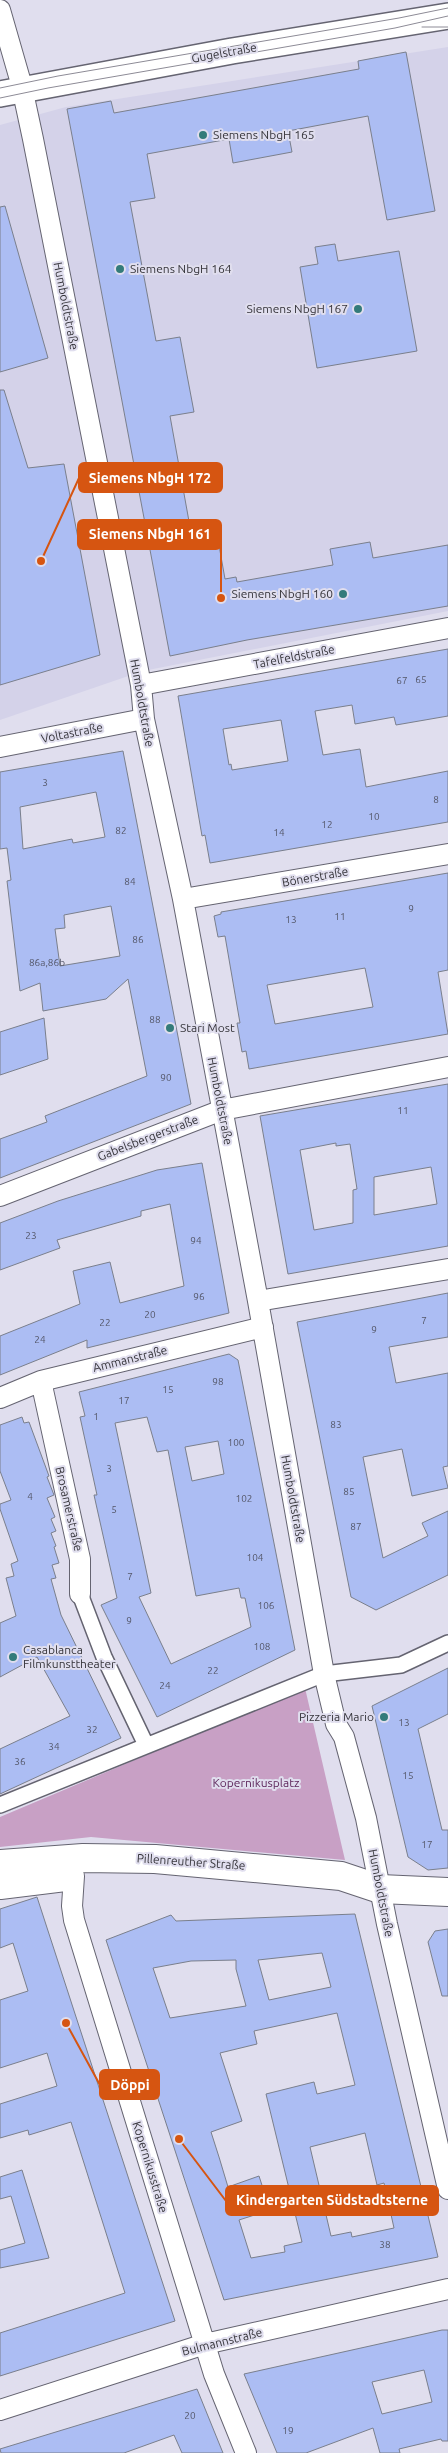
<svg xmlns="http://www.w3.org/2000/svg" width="448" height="2453" font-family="Ubuntu,sans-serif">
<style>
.built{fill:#d4d2e9}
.green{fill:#c8a0c5}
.building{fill:#acbdf3;stroke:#7a7f8c;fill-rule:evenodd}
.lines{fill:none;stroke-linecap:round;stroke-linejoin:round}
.pedestrian-casing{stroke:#656471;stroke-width:18}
.minor-casing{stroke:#656471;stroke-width:22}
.tertiary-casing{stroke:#656471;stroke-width:28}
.secondary-casing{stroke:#656471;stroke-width:30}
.pedestrian{stroke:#fff;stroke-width:15}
.minor{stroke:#fff;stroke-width:20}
.tertiary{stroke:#fff;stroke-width:25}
.secondary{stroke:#fff;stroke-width:28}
.tram{stroke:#8d8b96;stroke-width:1}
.poi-dot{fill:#337b7a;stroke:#e0deee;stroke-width:2}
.labels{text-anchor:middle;stroke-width:4;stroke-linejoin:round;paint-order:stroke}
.number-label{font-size:10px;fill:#545769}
.street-label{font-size:12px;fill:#36353b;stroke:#e0deee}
.poi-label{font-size:12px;fill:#36353b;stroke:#e0deee;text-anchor:start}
.park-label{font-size:12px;fill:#5d265b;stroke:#e0deee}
.leader{fill:none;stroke:#d65511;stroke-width:2}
.callout-dot{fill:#d65511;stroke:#e0deee;stroke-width:2}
.callout{fill:#d65511;stroke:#d65511;stroke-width:2}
.callout-label{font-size:14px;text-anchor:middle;font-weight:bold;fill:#fff}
</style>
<rect width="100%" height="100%" fill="#e0deee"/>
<!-- built -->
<path class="built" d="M448,47V611L143,671L0,720V125L66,107Z"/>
<!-- green -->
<path class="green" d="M305,1688L345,1860L91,1837L0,1847V1817Z"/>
<!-- building -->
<path class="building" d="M406,52L435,211L387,220L368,116L288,131L292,152L233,163L229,139L147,154L155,198L130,202L156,341L180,337L187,375L194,412L170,416L192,538L217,534L225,579L236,577L237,582L333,565L330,549L370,542L373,558L448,545V606L247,640L170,656L67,109L111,101L114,113L359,69L358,61Z
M5,206L48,358L0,372V207Z
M335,244L338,261L399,251L417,351L317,368L300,267L318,264L315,247Z
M0,390H4L28,468L64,464L100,655L0,685Z
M448,649V716L396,725L394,717L355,724L352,705L315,711L323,755L360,749L366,787L448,771V822L210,863L205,835L202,836L178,696ZM281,720L288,761L232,770L231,764L229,765L223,729Z
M123,751L191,1104L0,1178V1139L47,1122L45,1116L147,1076L128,979L106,999L43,1011L40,983L20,991L7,881L11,880L7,848L0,849V772ZM96,792L105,837L73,843L72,839L23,849L20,807ZM111,906L120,956L60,966L55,929L65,928L64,915Z
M448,873V970L438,972L448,1034L249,1069L246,1051L242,1052L237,1023H240L225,936L218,937L214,916L221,914V912ZM365,968L373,1007L275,1024L267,985Z
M44,1018L48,1059L0,1075V1032Z
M448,1084V1246L288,1274L260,1116ZM336,1143V1146L350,1144L357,1189L353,1190V1223L314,1230L300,1150ZM431,1167L437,1204L374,1215V1177Z
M202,1163L229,1313L87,1348V1340L0,1375V1336L80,1304L73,1271L110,1262L120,1303L184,1286L170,1204L141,1211V1216L57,1240L60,1248L0,1270V1223L58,1201L157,1170Z
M448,1293V1337L389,1347L396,1383L448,1373V1466L443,1467L448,1488L412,1496L402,1449L363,1457L383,1558L428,1536L422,1523L448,1511V1575L376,1610L351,1597L297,1322Z
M229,1354L238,1360L295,1650L157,1717L101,1605L117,1598L94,1495H97L80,1417L85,1416L79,1392ZM147,1417L157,1452L168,1450L196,1596L239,1588L241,1598H245L251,1627L171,1664L139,1597L151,1593L115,1423ZM218,1441L224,1474L192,1481L185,1447Z
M22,1417L24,1423L29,1422L49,1476L47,1477L54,1495L47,1498L55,1517L51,1519L56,1531L51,1533L56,1546L54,1547L59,1563L52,1565L56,1578L51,1579L61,1615L121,1738L0,1794V1749L70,1716L37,1657L0,1677V1623L16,1616L6,1578L14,1576L11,1564L18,1561L0,1509V1504L11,1500L0,1471V1425Z
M448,1668V1714L418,1729L442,1830H448V1868L428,1870L408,1857L372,1706Z
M37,1897L175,2321L0,2376V2333L125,2293L71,2122L29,2135L28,2130L0,2138V2104L57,2086L47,2053L0,2068V2000L28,1991L13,1943L0,1948V1909Z
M355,1914L438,2257L224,2300L106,1940L171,1915L176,1921ZM322,1953L331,1987L269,2000L258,1960ZM236,1960V1969L246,2006L170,2018L153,1968L191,1961ZM337,2013L355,2085L317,2094L314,2082L266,2094L302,2242L284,2246L285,2252L251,2258L239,2220L270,2210L259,2176L228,2187L219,2157L211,2132L242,2121L220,2053L257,2044L254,2031ZM365,2133L377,2185L384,2183L394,2228L352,2237L351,2232L331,2236L310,2147Z
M448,1929V1996H442L428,1942L435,1931Z
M22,2170L49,2258L0,2268V2250L25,2243L11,2196L0,2199V2177Z
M442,2330H448V2441H442L441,2439L399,2449L400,2453H380L373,2428L306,2453H277L244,2374ZM424,2370L432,2402L382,2414L372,2382Z
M197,2389L223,2453H182L174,2435L124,2453H1L0,2449Z"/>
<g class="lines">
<defs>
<path id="pedestrian" d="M80,1594L104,1657L146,1745
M0,1805L324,1674L401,1665L448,1643"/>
<path id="minor" d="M0,10L21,83L33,139L141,685L144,719L183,899L258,1301L324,1674L336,1724L344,1737L366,1818L387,1924L448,2189
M141,685L448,628
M0,747L144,719
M183,899L448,854
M0,1196L222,1110L448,1067
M258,1301L448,1269
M41,1381L80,1559V1594
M0,1398L41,1381L263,1327
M74,1876L72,1906L74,1920L214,2374L246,2453
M0,2410L205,2344L448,2289"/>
<path id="tertiary" d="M0,94L232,51L448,16"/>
<path id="secondary" d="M0,1864L83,1858L155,1859L341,1876L380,1889L448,1892
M0,1885L65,1877"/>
</defs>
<!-- pedestrian casing -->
<use href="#pedestrian" class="pedestrian-casing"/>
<!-- minor casing -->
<use href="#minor" class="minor-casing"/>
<!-- tertiary casing -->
<use href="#tertiary" class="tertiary-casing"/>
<!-- secondary casing -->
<use href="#secondary" class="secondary-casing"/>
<!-- pedestrian -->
<use href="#pedestrian" class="pedestrian"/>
<!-- minor -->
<use href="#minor" class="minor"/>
<!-- tertiary -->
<use href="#tertiary" class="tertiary"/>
<!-- secondary -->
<use href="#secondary" class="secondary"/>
<!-- tram -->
<path class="tram" d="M422,27H448
M0,88L58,76L399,18L448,8
M0,98L48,88L395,28L448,16"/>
</g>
<!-- markers -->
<g class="poi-dot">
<circle cx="203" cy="135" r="5"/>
<circle cx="120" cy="269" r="5"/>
<circle cx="358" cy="309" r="5"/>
<circle cx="343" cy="594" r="5"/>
<circle cx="170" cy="1028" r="5"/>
<circle cx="13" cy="1657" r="5"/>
<circle cx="384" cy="1717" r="5"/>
</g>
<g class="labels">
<!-- number labels -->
<g class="number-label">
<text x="421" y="683">65</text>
<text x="402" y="684">67</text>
<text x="45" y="786">3</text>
<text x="436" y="803">8</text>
<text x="374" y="820">10</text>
<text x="327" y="828">12</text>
<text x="121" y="834">82</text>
<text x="279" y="836">14</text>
<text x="130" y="885">84</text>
<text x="411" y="912">9</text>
<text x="340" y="920">11</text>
<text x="291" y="923">13</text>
<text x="138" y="943">86</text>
<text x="47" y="966">86a,86b</text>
<text x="155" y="1023">88</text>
<text x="166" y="1081">90</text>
<text x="403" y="1114">11</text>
<text x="31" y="1239">23</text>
<text x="196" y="1244">94</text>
<text x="199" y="1300">96</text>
<text x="150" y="1318">20</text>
<text x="424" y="1324">7</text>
<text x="105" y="1326">22</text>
<text x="374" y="1333">9</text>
<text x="40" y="1343">24</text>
<text x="218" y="1385">98</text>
<text x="168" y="1393">15</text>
<text x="124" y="1404">17</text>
<text x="96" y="1420">1</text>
<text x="336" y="1428">83</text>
<text x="236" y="1446">100</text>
<text x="109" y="1472">3</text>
<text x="349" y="1495">85</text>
<text x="30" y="1500">4</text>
<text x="244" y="1502">102</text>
<text x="114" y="1513">5</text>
<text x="356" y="1530">87</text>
<text x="255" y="1561">104</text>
<text x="130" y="1580">7</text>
<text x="266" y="1609">106</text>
<text x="129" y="1624">9</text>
<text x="262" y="1650">108</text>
<text x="213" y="1674">22</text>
<text x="165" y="1689">24</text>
<text x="404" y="1726">13</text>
<text x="92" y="1733">32</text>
<text x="54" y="1750">34</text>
<text x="20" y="1765">36</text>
<text x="408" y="1779">15</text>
<text x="427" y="1848">17</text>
<text x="385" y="2248">38</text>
<text x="190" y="2419">20</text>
<text x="288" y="2434">19</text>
</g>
<!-- street labels -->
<g class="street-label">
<text transform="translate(224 53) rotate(-10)" y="4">Gugelstraße</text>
<text transform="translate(66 306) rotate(79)" y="4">Humboldtstraße</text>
<text transform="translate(294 657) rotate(-11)" y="4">Tafelfeldstraße</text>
<text transform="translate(142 703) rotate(80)" y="4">Humboldtstraße</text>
<text transform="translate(72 733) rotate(-11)" y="4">Voltastraße</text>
<text transform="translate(315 877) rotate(-10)" y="4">Bönerstraße</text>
<text transform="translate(220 1101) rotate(79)" y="4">Humboldtstraße</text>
<text transform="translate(148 1138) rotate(-21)" y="4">Gabelsbergerstraße</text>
<text transform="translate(130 1359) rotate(-14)" y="4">Ammanstraße</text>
<text transform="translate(293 1499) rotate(80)" y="4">Humboldtstraße</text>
<text transform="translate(69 1509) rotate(77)" y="4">Brosamerstraße</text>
<text transform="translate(191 1862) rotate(4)" y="4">Pillenreuther Straße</text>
<text transform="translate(381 1893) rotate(79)" y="4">Humboldtstraße</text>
<text transform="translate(150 2167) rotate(73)" y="4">Kopernikusstraße</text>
<text transform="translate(222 2342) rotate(-14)" y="4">Bulmannstraße</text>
</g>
<!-- poi labels -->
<g class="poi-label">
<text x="213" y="139">Siemens NbgH 165</text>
<text x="130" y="273">Siemens NbgH 164</text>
<text x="348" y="313" text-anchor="end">Siemens NbgH 167</text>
<text x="333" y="598" text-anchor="end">Siemens NbgH 160</text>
<text x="180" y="1032">Stari Most</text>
<text x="23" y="1654">Casablanca<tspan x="23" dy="14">Filmkunsttheater</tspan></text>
<text x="374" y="1721" text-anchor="end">Pizzeria Mario</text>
</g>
<!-- park labels -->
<g class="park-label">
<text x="256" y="1787">Kopernikusplatz</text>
</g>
</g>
<!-- callouts -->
<path class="leader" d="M41 561L79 478M221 598L221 534M66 2023L100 2085M179 2139L226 2201"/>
<g class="callout-dot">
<circle cx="41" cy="561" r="5"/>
<circle cx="221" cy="598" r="5"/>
<circle cx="66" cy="2023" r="5"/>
<circle cx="179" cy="2139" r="5"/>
</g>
<g class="callout">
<rect x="79" y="463" width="143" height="29" rx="5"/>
<rect x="78" y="520" width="143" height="29" rx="5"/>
<rect x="100" y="2070" width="59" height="29" rx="5"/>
<rect x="226" y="2186" width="212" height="29" rx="5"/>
</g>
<g class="callout-label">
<text x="150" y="483">Siemens NbgH 172</text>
<text x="150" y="539">Siemens NbgH 161</text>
<text x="130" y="2090">Döppi</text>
<text x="332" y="2205">Kindergarten Südstadtsterne</text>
</g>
</svg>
